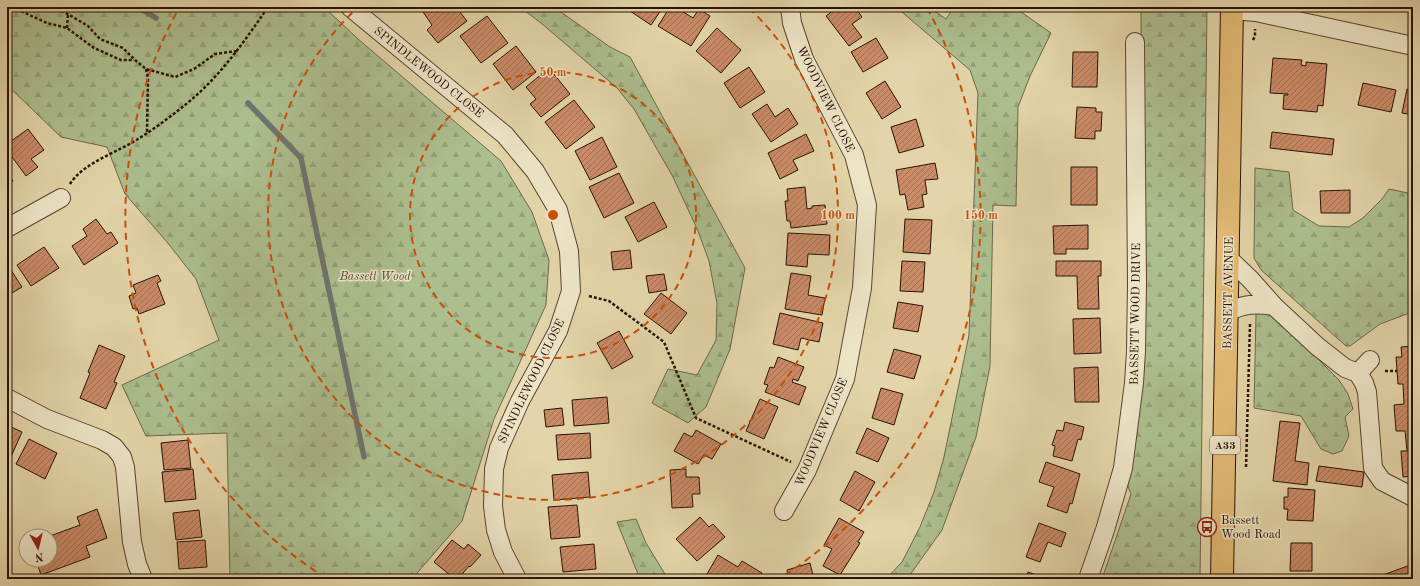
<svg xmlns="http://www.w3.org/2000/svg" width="1420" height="586" font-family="'Old Standard TT',serif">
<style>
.forest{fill:url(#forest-firs);stroke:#6c684a}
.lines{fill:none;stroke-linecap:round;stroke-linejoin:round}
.stream{stroke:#6f746f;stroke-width:5.5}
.building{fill:url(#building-hatch);stroke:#2b1206}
.street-casing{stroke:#59432f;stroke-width:20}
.primary-casing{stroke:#2b1206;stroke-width:24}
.path{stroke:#2b1206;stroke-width:2.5;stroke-dasharray:3 2;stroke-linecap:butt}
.street{stroke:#ede4c7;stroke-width:18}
.primary{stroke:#e2ba74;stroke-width:22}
.ring{fill:none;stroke:#cc4e0b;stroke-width:2;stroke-dasharray:7 5}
.labels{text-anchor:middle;stroke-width:3;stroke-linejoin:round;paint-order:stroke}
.shield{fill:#ede4c7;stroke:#655140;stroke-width:1}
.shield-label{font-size:11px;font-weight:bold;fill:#2b1206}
.street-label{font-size:12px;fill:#2b1206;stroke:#ede4c7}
.park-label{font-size:12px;font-style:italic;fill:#52462f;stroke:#ede4c7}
.poi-label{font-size:12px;fill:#2b1206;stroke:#ede4c7;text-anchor:start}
.centre{fill:#cc4e0b;stroke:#ede4c7;stroke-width:2}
.ring-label{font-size:12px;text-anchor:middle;font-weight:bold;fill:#cc4e0b;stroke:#ede4c7;stroke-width:3;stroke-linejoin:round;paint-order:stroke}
</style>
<defs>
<pattern id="forest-firs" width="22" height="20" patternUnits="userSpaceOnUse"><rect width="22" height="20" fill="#adbe8e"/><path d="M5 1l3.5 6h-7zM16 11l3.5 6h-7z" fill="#95a279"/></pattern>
<pattern id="building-hatch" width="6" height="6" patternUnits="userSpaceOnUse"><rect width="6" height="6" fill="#ca8b67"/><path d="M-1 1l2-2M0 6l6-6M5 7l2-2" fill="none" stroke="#a47053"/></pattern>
</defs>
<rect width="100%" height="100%" fill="#e3d5a9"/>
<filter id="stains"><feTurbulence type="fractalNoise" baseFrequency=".005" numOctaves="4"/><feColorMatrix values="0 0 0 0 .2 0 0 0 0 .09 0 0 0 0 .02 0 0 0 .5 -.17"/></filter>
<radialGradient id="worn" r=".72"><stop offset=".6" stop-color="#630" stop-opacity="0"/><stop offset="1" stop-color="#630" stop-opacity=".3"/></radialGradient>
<!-- forest -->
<path class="forest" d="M7,7H324L358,39L501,161L532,212L549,260L546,305L494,419L462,521L412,579H230L227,433L146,436L122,385L219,340L196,279L167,242L125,194L107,147L61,137L7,85Z
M520,7H554L610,47L630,57L745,268L730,349L706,407L688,423L652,403L668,369L697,375L716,340L717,303L709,261L698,231L673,177L634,109L617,88L541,23Z
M896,7H929L946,19L954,7H1014L1051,33L1030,76L1018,107L1016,206L993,205L990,366L976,437L942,530L907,579H886L902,562L920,527L934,492L944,457L969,335L978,93L970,70Z
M1141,7H1207L1200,579H1102L1131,494L1126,482L1143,364Z
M1255,168L1289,172L1293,210L1319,226L1349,227L1363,218L1382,199L1389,189L1413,194V307L1407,314L1380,324L1350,346H1346L1261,270L1254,258Z
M1262,312L1274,315L1339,380L1348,394L1353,409L1345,417L1349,436L1342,451L1333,454L1321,449L1301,416L1254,408L1256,314Z
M636,519L646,543L668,579H640L617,522Z"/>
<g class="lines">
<!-- stream -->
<path class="stream" d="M138,7L156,18
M248,103L301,158L364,457"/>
</g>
<!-- building -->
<path class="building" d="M429,7H456L467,21L438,43L427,30L432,25L423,12Z
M624,7H663L651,25Z
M670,7H675L693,18L699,9L710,16L691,46L658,26Z
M838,7H855L862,17L852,24L862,37L849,46L826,16Z
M487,16L508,43L481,63L460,36Z
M717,28L741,50L721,73L696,51Z
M876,38L888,58L863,72L851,52Z
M516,46L536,72L513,90L493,64Z
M1073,52H1098L1097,87H1072Z
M1273,58L1302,60L1301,65L1306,66V62L1327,64L1323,106L1318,105L1317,112L1283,109L1284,95H1288V94L1270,93Z
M749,67L765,92L740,108L724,83Z
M549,68L570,94L541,117L530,104L536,99L526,87Z
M885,81L901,107L882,119L866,93Z
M1363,83L1396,90L1391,112L1358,105Z
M1407,89L1413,90V115L1402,113Z
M574,100L595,127L566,149L545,122Z
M767,104L775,117L788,108L798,124L771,142L752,114Z
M1077,107L1096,108V112H1102L1101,131H1095V139L1075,138Z
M916,119L924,146L899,153L891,127Z
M28,129L44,150L31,159L38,167L26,176L7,150V144Z
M1272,132L1334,139L1332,155L1270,148Z
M806,134L814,151L793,160L798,170L780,179L768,153Z
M602,137L617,167L590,180L575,151Z
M935,163L938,179L925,180L927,194L922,195L924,207L908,210L905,194L900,195L896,170Z
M1071,167H1097V205H1071Z
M7,173L13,181L7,185Z
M619,173L634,203L604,218L589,187Z
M805,187L807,209L812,208V206L825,205L827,224L791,228L790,221H787L785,201H788L787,189Z
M1350,190V213H1321L1320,191Z
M654,202L667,227L638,242L625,217Z
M96,219L107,234L111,232L118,243L84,265L72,246L87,236L83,229Z
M905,219L932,220L930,254L903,252Z
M1088,225V249H1066V254H1054L1053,226Z
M788,233L830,235L829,255L808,254L807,267L786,265Z
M44,247L59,268L31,286L17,265Z
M630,250L632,268L613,270L611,252Z
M902,261L925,262L923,292L900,291Z
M1056,261H1101V276H1098L1099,309H1078L1077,276H1056Z
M7,264L22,287L7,296Z
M791,273L811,276L808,295L825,298L822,315L785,309Z
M664,274L667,290L649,293L646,276Z
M158,275L161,281L157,283L165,304L139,314L137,308L133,309L129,296L136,293L133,285Z
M661,293L687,313L671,334L644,314Z
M898,302L923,306L918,332L893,328Z
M780,313L823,323L819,342L801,338L798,350L773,344Z
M1100,318L1101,353L1074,354L1073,319Z
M619,331L633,357L612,369L597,343Z
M99,345L125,356L114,382L117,383L106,409L80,398L90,373L88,372Z
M1413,346V476L1403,477L1401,451H1407L1405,431H1396L1394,405L1404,404L1403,384H1398L1396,357H1402L1401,347Z
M894,349L921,356L914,379L887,372Z
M778,357L804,367L798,381L793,379L792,382L806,387L799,405L765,392L768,385L764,384L770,367L774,368Z
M1098,367L1099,402H1075L1074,368Z
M881,388L903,394L894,425L872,418Z
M607,397L609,423L574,426L572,400Z
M760,399L778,407L764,439L746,431Z
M562,408L564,425L546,427L544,410Z
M1280,421L1300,423L1295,461L1309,463L1307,485L1273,481Z
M1065,422L1084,427L1081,440L1078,439L1072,461L1053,456L1055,446L1052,445L1057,430L1063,431Z
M7,425L22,432L10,459L7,457Z
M867,428L889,438L878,462L856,453Z
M696,430L721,444L712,459L704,455L698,464L674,451L684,433L692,437Z
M590,433L591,458L558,460L556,435Z
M29,439L57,453L45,479L16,464Z
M188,440L191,468L164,470L161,443Z
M1046,462L1080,474L1072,504L1070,503L1067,513L1047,506L1054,487L1039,482Z
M1319,466L1364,472L1362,487L1316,481Z
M193,469L196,499L165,502L162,472Z
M686,469V477H699L700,494H692L693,507L672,508L670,470Z
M855,471L875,482L859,511L840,500Z
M588,472L590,497L554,500L552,475Z
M1288,488L1315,490L1313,521L1287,520L1288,509H1284V497H1288Z
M577,505L580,537L551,539L548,507Z
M97,509L107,538L86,546L90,557L41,575L36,560H50V536L80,525L77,517Z
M199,510L202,537L176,540L173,513Z
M700,517L709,527L713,524L725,537L697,561L676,539Z
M839,518L864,532L858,542L860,543L840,575L823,566L832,549L824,545Z
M1039,523L1066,533L1061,547L1048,542L1040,562L1026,557Z
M205,540L207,567L179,569L177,542Z
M452,540L464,549L468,544L481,555L470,567L469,566L458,579H455L434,562Z
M1291,543H1312V571H1290Z
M594,544L596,569L563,572L560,547Z
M718,555L738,567L742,561L762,573L758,579H715L707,574Z
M810,563L814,579H778L788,576L787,570Z
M1413,564V579H1385L1383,575Z
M1028,572L1042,577L1041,579H1026Z
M609,575L610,579H582Z"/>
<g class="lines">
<defs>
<path id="street" d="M350,7L505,135L535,171L558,210L569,251L571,291L558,331L520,401L499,448L494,469L493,506L496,530L503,552L517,579
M1232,10L1256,12L1413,46
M7,228L61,198
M1228,258L1250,279L1274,306L1317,346L1345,368L1358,373
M1227,312C1244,304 1256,303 1274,306
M1358,373L1364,383L1367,392L1373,468L1382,481L1413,497
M1358,373L1370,360
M7,398L47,419L102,440L114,447L122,457L125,467L132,542L137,564L143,579
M784,511L807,470L845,379L862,288L867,205L854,155L804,59L792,23L790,7
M1088,579L1105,530L1123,468L1134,383L1136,351L1137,283L1135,42"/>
<path id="primary" d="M1222,579L1232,7"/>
</defs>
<!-- street casing -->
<use href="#street" class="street-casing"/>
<!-- primary casing -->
<use href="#primary" class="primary-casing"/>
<!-- path -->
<path class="path" d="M12,7L47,23L67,28L94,48L121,60H134
M52,7L68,14L88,26L100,39L123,48L135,60L146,69L175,77L194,69L215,54L237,51
M67,28L68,14
M1253,40L1255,36V29
M146,69L148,78L147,132
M70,184C83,163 118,152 138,139C154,129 170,117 185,105C219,78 244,42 268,7
M589,296L609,301L664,342L696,418L791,462
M1385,371H1397
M1246,467L1250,324"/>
<!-- street -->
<use href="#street" class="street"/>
<!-- primary -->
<use href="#primary" class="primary"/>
</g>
<!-- distance rings -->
<g class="ring">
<circle cx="553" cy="215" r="143"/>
<path d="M749 8A285 285 0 1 1 357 8"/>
<path d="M326 578A428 428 0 0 1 179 8M927 8A428 428 0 0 1 780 578"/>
</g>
<!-- icons -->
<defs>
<symbol id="bus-ring" viewBox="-11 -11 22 22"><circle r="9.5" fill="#ede4c7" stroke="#8f2418" stroke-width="1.5"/><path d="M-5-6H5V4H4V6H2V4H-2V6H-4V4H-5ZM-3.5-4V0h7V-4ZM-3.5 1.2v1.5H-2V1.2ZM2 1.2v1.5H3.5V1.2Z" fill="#8f2418"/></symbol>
</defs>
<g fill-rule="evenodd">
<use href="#bus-ring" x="1196" y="516" width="22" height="22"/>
</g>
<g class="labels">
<!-- shield labels -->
<rect class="shield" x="1210" y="436" width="30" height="18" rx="3"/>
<g class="shield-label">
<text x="1225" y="449">A33</text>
</g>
<!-- street labels -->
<g class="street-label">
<text transform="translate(429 72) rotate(39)" y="4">SPINDLEWOOD CLOSE</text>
<text transform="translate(826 99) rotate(64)" y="4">WOODVIEW CLOSE</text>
<text transform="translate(1228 293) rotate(-89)" y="4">BASSETT AVENUE</text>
<text transform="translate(1135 314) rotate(-89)" y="4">BASSETT WOOD DRIVE</text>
<text transform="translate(531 381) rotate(-64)" y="4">SPINDLEWOOD CLOSE</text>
<text transform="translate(821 432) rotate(-67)" y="4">WOODVIEW CLOSE</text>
</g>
<!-- park labels -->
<g class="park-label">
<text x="375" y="280">Bassett Wood</text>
</g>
<!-- poi labels -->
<g class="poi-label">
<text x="1221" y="524">Bassett<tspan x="1221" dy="14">Wood Road</tspan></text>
</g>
</g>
<circle cx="553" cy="215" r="6" class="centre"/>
<g class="ring-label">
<text x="553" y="76">50 m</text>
<text x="838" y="219">100 m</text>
<text x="981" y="219">150 m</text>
</g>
<!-- margin -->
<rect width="1420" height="586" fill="none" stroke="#e3d5a9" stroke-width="24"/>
<rect x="8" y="8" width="1404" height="570" fill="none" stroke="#2b1206" stroke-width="2"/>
<rect x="12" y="12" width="1396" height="562" fill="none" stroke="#2b1206"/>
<!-- north arrow -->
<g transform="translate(38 548) rotate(172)"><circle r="19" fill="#ede4c7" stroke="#9f907a"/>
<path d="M0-3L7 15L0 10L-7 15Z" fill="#8f2418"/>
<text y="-6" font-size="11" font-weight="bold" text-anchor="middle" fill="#2b1206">N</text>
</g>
<rect width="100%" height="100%" filter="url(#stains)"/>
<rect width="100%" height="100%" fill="url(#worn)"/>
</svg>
